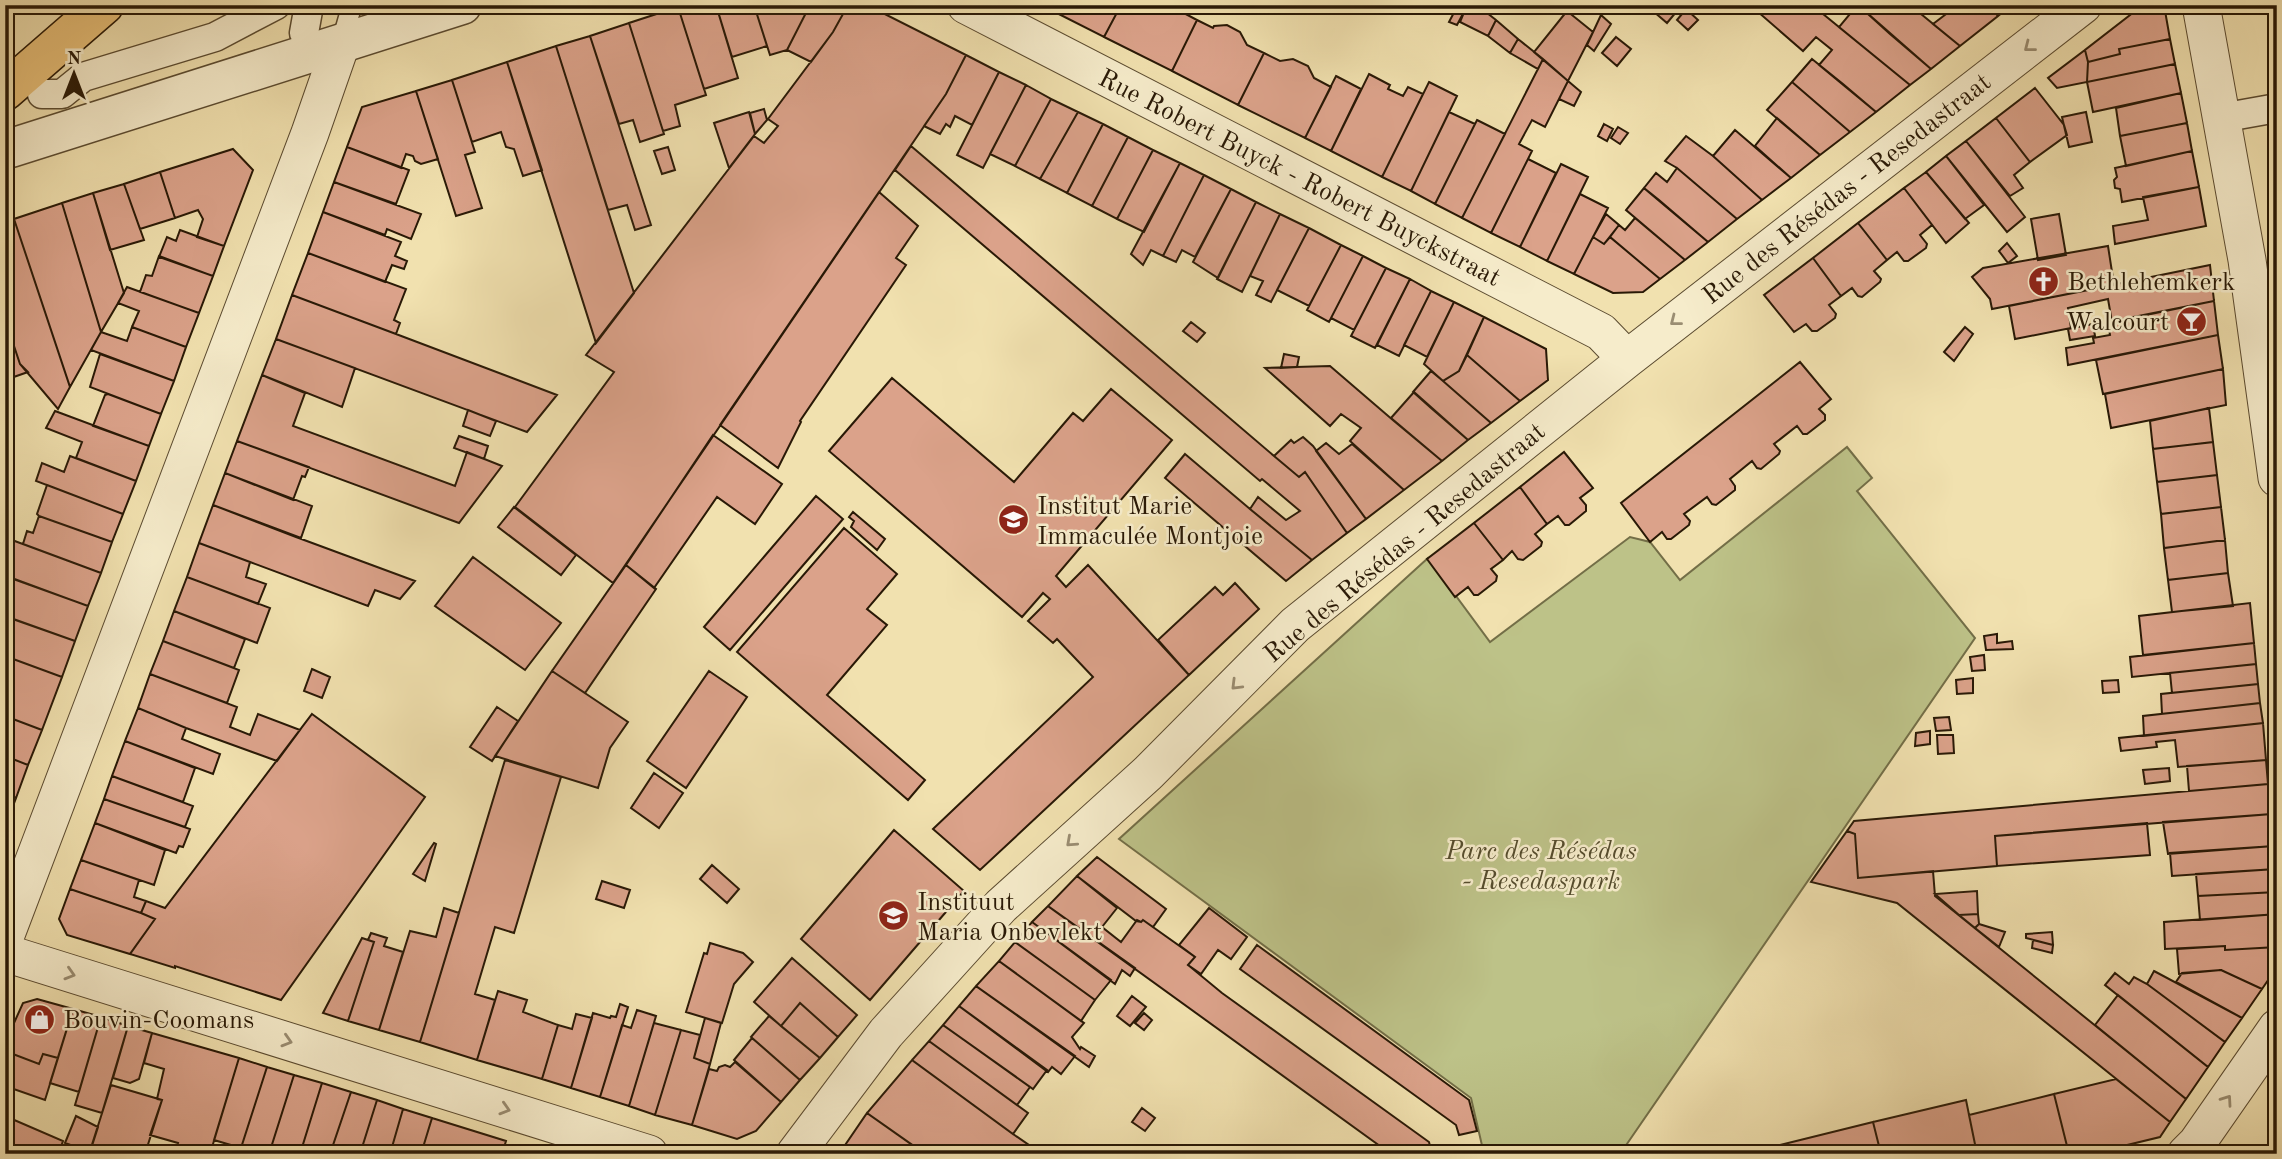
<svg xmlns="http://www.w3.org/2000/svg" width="2282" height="1159" font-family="'Old Standard TT',serif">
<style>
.green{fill:#bdc288;stroke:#736e47;stroke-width:2}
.building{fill:#dba28a;stroke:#291906;stroke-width:2}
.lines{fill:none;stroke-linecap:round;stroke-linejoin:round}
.service-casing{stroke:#5b4b30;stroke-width:22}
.pedestrian-casing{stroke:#5b4b30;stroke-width:31}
.minor-casing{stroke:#5b4b30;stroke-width:39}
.tertiary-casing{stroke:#5b4b30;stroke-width:41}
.primary-casing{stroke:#291906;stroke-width:41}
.service{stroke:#f6eccb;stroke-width:19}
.pedestrian{stroke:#f6eccb;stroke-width:28}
.minor{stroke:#f6eccb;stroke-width:37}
.tertiary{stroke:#f6eccb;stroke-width:38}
.primary{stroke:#e8c078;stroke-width:38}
.oneway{stroke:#9a8d72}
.labels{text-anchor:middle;stroke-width:5;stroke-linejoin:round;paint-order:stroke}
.street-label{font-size:26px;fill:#291906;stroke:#f6eccb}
.poi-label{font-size:26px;fill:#291906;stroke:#f6eccb;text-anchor:start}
.park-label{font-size:26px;font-style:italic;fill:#554c2d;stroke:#f6eccb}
</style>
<rect width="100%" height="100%" fill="#f1e1af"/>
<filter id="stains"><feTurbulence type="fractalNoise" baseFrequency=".00286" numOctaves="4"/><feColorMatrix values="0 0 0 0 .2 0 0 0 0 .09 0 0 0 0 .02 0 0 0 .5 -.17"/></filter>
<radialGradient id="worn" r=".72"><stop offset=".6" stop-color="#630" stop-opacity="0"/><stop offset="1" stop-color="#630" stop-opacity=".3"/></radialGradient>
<!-- green -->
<path class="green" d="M1847,447L1872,478L1857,491L1975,638L1620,1154H1484L1471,1098L1119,839L1428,558L1490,642L1630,537L1650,542L1680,580Z"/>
<!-- building -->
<path class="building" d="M685,5H716L738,78L704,89L678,7Z
M716,5H754L767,46L732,57Z
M754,5H810L787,50L770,55Z
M810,5H848L833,32L811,62L787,50Z
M848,5H867L966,55L946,94L613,583L515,507L614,372L586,355L754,136L764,143L778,126L768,119L833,32Z
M1041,5H1121L1104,37Z
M1121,5H1178L1180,11L1197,20L1172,71L1104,37Z
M1458,5L1466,8L1457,25L1449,22Z
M1467,5H1477L1496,20L1488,36L1460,22Z
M1477,5H1496L1489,14Z
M1646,5H1682L1667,23Z
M1750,5H1812L1910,85L1876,112L1819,65L1832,50L1816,37L1803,51Z
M1858,5L1890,34L1931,69L1910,85L1839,27L1850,14L1838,5Z
M1858,5H1899L1902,7L1904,5H1910L1960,46L1931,69Z
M1958,5H1989L1998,16L1960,46L1933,24Z
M1989,5H2013L1998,16Z
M2143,5H2164L2170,39L2119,49L2120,54L2088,62L2085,50Z
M678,7L706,95L675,105L680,126L663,131L629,23Z
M1686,9L1698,20L1688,30L1677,20Z
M1567,11L1593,32L1568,81L1534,52Z
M1601,15L1611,24L1594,51L1587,45Z
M1197,20L1213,28L1214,26L1227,25L1240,32L1247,45L1264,53L1238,105L1172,71Z
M1496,20L1518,39L1510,53L1488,36Z
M629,23L664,134L640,142L633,120L619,124L590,36Z
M590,36L651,225L635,230L627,205L608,210L556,46Z
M1616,37L1631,49L1617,66L1602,53Z
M1518,39L1543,59L1538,69L1510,53Z
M2170,39L2175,64L2087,82L2088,62L2120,54L2119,49Z
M556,46L634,293L596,343L507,62Z
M2085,50L2088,62L2087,82L2057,88L2048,78Z
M1264,53L1280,61L1293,59L1308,66L1314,78L1331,87L1305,138L1238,105Z
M966,55L999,72L972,125L955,116L950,127L946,124L940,134L924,126L946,94Z
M1543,59L1568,81L1545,127L1532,120L1519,144L1532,151L1491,233L1462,218Z
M1812,59L1843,84L1876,112L1850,132L1792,82Z
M507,62L542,170L523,176L514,149L506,147L501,132L472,142L452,80Z
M2175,64L2181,93L2093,112L2087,82Z
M999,72L1026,85L983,168L957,155Z
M1369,74L1390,85L1388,89L1403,96L1408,87L1423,94L1382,177L1331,151Z
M1336,76L1361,89L1331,151L1305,138Z
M452,80L475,152L465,155L482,208L456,216L416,91Z
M1568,81L1581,92L1574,106L1559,99Z
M1429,82L1457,96L1411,191L1382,177Z
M1792,82L1850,132L1820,155L1767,110Z
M1026,85L1051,99L1015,166L990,154Z
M2035,88L2064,125L2067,135L2030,162L1996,118Z
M416,91L438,159L421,164L415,161L413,156L406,154L401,168L347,147L362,107Z
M2181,93L2187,123L2120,136L2116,108Z
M1051,99L1078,112L1040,179L1015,166Z
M764,109L767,120L755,134L750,113Z
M749,112L755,134L729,168L714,123Z
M1078,112L1103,124L1067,193L1040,179Z
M1449,112L1475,124L1435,204L1411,191Z
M2086,112L2092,142L2069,147L2062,117Z
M1777,118L1820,155L1791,178L1755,146Z
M1996,118L2030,162L2014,175L2023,188L2010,196L1966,141Z
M1477,120L1505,134L1462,218L1435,204Z
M2187,123L2192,151L2126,166L2120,136Z
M1103,124L1128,137L1092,206L1067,193Z
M1604,124L1613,129L1607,141L1598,136Z
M1618,127L1628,133L1620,144L1611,138Z
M1735,130L1791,178L1762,200L1713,156Z
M1686,136L1713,156L1762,200L1737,219L1677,168L1665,161Z
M1128,137L1153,150L1117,219L1092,206Z
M1966,141L2025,217L2007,232L1946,156Z
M911,146L1274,456L1299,477L1305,472L1347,533L1312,560L1250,509L1258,497L1286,520L1300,511L1262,479L1260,481L895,170Z
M347,147L409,170L396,204L334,182Z
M668,147L675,170L662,174L654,151Z
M233,149L253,170L224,246L197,237L203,219L198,210L175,218L160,172Z
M1153,150L1180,163L1144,232L1117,219Z
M2192,151L2199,187L2122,202L2120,189L2115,188L2114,180L2117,177L2115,168Z
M1946,156L1984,205L1965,219L1926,172Z
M1528,159L1556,173L1520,247L1491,233Z
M1180,163L1204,175L1163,256L1151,250L1143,265L1131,254Z
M1561,164L1588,177L1547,261L1520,247Z
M1677,168L1737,219L1708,242L1644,188L1656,173L1667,182Z
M160,172L175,218L140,229L124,184Z
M1926,172L1969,223L1946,243L1904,188Z
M1204,175L1231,189L1195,257L1182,250L1176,262L1163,256Z
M334,182L421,214L411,239L387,229L385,235L323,212Z
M124,184L144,240L110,250L93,193Z
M2199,187L2206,226L2115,244L2113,226L2148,220L2143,197Z
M1644,188L1659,200L1708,242L1685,260L1626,210Z
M1904,188L1932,225L1920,235L1927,244L1926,248L1908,261H1904L1897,252L1887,260L1858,223Z
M1231,189L1256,202L1218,278L1193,262Z
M879,192L918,226L896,258L906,265L800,421L801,422L778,468L720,425Z
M93,193L124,293L101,332L62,203Z
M1580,194L1608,208L1574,274L1547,261Z
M1256,202L1280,214L1242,292L1217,279Z
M62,203L101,332L70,387L14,219Z
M323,212L401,242L395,256L407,261L404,269L392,265L385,282L308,253Z
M1280,214L1309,228L1271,302L1256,295L1263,281L1250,276Z
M1606,214L1619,225L1604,244L1593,237Z
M2059,214L2066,255L2038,260L2031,219Z
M1635,218L1685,260L1660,279L1610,237L1619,225L1625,230Z
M14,219L70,387L58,409L20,364L5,319V222Z
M1858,223L1887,260L1874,271L1881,279L1880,282L1862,297L1858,296L1852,288L1841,296L1813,258Z
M1309,228L1341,245L1309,306L1277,290Z
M180,230L224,246L213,276L159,257L167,237L176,241Z
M1593,237L1604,244L1610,237L1660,279L1643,292L1613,293L1574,274Z
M2007,243L2017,256L2008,263L1999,251Z
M1341,245L1363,256L1329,322L1307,310Z
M2108,246L2114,285L1992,309L1990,299L1972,277L1983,268Z
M308,253L406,289L394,320L400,323L396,334L292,295Z
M159,256L213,276L199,313L140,292L146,275L152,276Z
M1363,256L1386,268L1354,330L1331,318Z
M1813,258L1841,296L1829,305L1836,314L1835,318L1817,331H1812L1806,324L1794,332L1764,295Z
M2210,265L2214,301L2112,322L2108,299L2068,308L2071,328L2015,339L2009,306Z
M1386,268L1410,279L1375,348L1351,336Z
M1410,279L1431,291L1399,356L1377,345Z
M127,287L199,313L186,347L132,327L139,311L118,303Z
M1431,291L1454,302L1427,357L1404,345Z
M292,295L396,334L557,395L527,432L276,339Z
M2214,301L2218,335L2068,365L2066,348L2094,343L2093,338L2110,335L2108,322Z
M1454,302L1484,317L1459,371L1443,381L1424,364Z
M1484,317L1546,349L1548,380L1520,401L1467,355Z
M5,319L20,364L28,372L5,380Z
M1191,322L1205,333L1197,342L1183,331Z
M2093,324L2095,336L2070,340L2068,329Z
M132,327L186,347L174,381L91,350L101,332L127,341Z
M1965,327L1973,334L1954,361L1944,352Z
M2218,335L2223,369L2103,394L2096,360Z
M276,339L355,368L342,407L262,375Z
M100,354L174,381L161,414L90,387Z
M1284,354L1299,357L1297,367L1281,368Z
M1467,355L1520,401L1491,423L1443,381L1459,371Z
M1800,362L1831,399L1819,409L1825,415V420L1807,434H1803L1797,426L1774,444L1780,451L1779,454L1761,469L1757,468L1752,461L1730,479L1735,486V490L1716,505L1712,504L1707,497L1684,514L1690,521L1689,525L1671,539H1667L1662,532L1650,542L1621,503Z
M1330,366L1394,421L1442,461L1404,490L1350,441L1361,428L1341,414L1330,426L1265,368Z
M2223,369L2226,405L2111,428L2105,394Z
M1431,371L1443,381L1491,423L1468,440L1431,408L1413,392Z
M262,375L305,393L293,426L455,486L467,452L502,466L459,523L237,441Z
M892,378L1014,482L1073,413L1083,421L1111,389L1172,440L1056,576L1066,587L1088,565L1189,675L980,870L933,829L1093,677L1057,639L1053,643L1028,621L1050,599L1043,593L1022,617L829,451Z
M1414,392L1468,440L1442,461L1391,418Z
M108,394L161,414L149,446L93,426L105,395Z
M2209,408L2213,442L2153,449L2150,421Z
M468,410L496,421L490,436L463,426Z
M55,411L149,446L136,481L76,458L82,442L46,428Z
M713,435L782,484L755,524L717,497L654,588L626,565Z
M459,436L488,446L484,459L454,448Z
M1303,437L1313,446L1366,519L1347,533L1305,472L1299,477L1274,456L1291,440L1294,443Z
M237,441L309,467L305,477L302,476L293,500L225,473Z
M2213,442L2217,475L2157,482L2153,449Z
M1326,443L1339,454L1352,444L1404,490L1366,519L1316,451Z
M1564,452L1593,488L1580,498L1586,505V511L1569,525H1565L1558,516L1547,524L1520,487Z
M1185,454L1250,509L1312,560L1286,581L1165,478Z
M70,456L136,481L123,514L36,481L42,463L64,472Z
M225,473L312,506L301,538L213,505Z
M2217,475L2221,507L2161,514L2157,482Z
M47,485L123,514L112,542L39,516L37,514Z
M1520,487L1547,524L1535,534L1542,542L1541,546L1523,560L1518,559L1512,551L1503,560L1474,523Z
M816,496L843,519L730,650L704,627Z
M213,505L296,537L415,581L400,599L375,590L368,606L250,562L199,543Z
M514,507L576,555L561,575L498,527Z
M2221,507L2225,540L2164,548L2161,514Z
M853,512L885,539L877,550L851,527L854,521L849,517Z
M39,516L112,542L101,573L23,544L27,531L33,533Z
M1474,523L1503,560L1491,569L1497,576L1496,581L1478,595H1474L1468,587L1455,597L1427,559Z
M844,528L897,574L867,609L887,625L827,695L925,780L908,800L737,652Z
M12,540L101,573L88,606L5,576V557Z
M2225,540L2228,573L2168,580L2164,548Z
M199,543L250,562L246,577L266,584L258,604L187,577Z
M473,557L561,623L525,670L435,606Z
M626,565L656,589L585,693L552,671Z
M2228,573L2233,606L2172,612L2168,580Z
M9,577L88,606L75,641L5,616V586Z
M187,577L270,608L257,643L174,611Z
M1235,583L1259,609L1189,675L1158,640L1215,587L1223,595Z
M2250,603L2254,643L2143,655L2139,616Z
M174,611L245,639L234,668L163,641Z
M7,617L75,641L62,677L5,656V623Z
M1997,634V643L2012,641L2013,649L1986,650L1984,636Z
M163,641L239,670L227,703L150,674Z
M2254,643L2256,664L2132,677L2130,657Z
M1984,655L1985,670L1972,671L1970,657Z
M5,656L62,677L42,730L5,716Z
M2256,664L2258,684L2172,693L2170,673Z
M312,669L330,677L322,698L304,691Z
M552,671L628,722L610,748L598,788L495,756Z
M709,671L747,697L686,788L647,761Z
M150,674L237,707L230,727L250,735L258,714L300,730L277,761L186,728L138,708Z
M1973,678V693L1957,694L1956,680Z
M2118,680L2119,692L2103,693L2102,681Z
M2258,684L2260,703L2162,714L2161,694Z
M2260,703L2263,723L2144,736L2143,716Z
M497,707L518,721L492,761L470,747Z
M138,708L186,728L182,739L220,754L213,774L125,741Z
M312,714L425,797L281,1000L175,966V968L130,954L155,919L141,913L146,901L165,908Z
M5,716L42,730L28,765L5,756Z
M1949,717L1951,730L1936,731L1934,718Z
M2263,723L2266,760L2178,767L2175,740L2156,742L2157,747L2121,751L2119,738Z
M1930,731V744L1915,746L1916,733Z
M1937,735H1953L1954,753L1938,754Z
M125,741L195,768L183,802L112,776Z
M5,756L28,765L16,798L5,794Z
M505,760L561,777L514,933L495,927L475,994L495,1000L477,1060L420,1042Z
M2266,760L2268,784L2189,791L2187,766Z
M2169,768L2170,781L2145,784L2143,770Z
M654,773L683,793L659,828L631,808Z
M112,776L193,806L185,827L104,799Z
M2268,784L2271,814L1995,836L1997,866L1858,878L1855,834L1847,831L1854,821Z
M5,794L16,798L5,827Z
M104,799L190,829L183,847L179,846L176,853L95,823Z
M2271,814L2273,846L2168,854L2163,822Z
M95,823L165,850L154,885L81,860Z
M2147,823L2150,855L1997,866L1995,836Z
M894,830L964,891L870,1000L801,939Z
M1847,831L1855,834L1858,878L1933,871L1935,896L2186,1099L2170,1122L1897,903L1811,882Z
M434,843L436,844L425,881L413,874Z
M2273,846L2275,869L2172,876L2170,853Z
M1097,857L1166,909L1153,927L1143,920L1141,922L1136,921L1077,876Z
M81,860L139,880L134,897L146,901L141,913L70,889Z
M712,865L739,889L727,903L700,879Z
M2275,869L2277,892L2198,896L2196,874Z
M1077,876L1117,908L1102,927L1121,942L1137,920L1141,922L1143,920L1195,957L1188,965L1222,993L1429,1142L1432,1154H1391L1048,906Z
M602,881L630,890L624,908L596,899Z
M70,889L141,913L155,919L130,954L67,935L59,919Z
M1977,891L1978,914L1959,915L1935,894Z
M2277,892V914L2200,920L2198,896Z
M1048,906L1135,968L1130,976L1122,970L1115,984L1032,922Z
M444,908L459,913L420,1042L379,1030L410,931L436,937Z
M1209,908L1247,937L1231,959L1218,950L1201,974L1188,965L1195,957L1179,945Z
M1978,914L1979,924L1975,928L1959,915Z
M2277,914V947L2225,950V946L2165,949L2164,922Z
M1032,922L1111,980L1095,1000L1015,942Z
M1979,924L2005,932L1999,947L1975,928Z
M2052,932L2053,945L2026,938V934Z
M371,933L387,938L384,946L403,952L379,1030L348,1021L374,942L368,940Z
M362,938L374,942L348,1021L323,1013Z
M2033,940L2053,945L2052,953L2032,948Z
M1015,942L1095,1000L1081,1021L999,961Z
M710,943L743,953L753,962L734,984L722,1023L686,1012L704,953L707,954Z
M1257,945L1469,1100L1477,1131L1459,1135L1456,1125L1240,969Z
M2225,946V950L2277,947V967L2262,989L2221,970L2179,974L2177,949Z
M792,958L857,1015L838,1037L800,1003L781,1026L754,1002Z
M999,961L1084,1023L1072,1037L1080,1049L1081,1047L1095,1056L1089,1067L976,986Z
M2221,970L2262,989L2242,1018L2176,982L2182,973Z
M2154,971L2242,1018L2225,1042L2147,984Z
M2115,973L2129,984L2134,977L2147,984L2225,1042L2208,1067L2105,985Z
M976,986L1075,1056L1061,1074L1052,1067L1048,1072L959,1006Z
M498,991L527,1000L523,1012L558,1025L542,1079L477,1060Z
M2118,995L2208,1067L2186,1099L2095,1025Z
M1132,996L1146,1007L1130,1026L1117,1016Z
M37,999L73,1009L58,1058L43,1054L39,1064L5,1051V1043L23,1003Z
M800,1003L838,1037L820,1058L781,1026Z
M620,1004L628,1007L600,1097L571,1088L593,1013L610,1018L611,1016L616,1017Z
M959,1006L1047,1070L1033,1089L943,1025Z
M73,1009L101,1017L79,1092L50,1083Z
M637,1010L656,1016L629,1106L600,1097L622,1025L631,1028Z
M1144,1013L1152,1020L1144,1030L1135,1023Z
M576,1014L592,1018L571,1088L542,1079L558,1025L572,1029Z
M769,1016L820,1058L800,1080L751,1037Z
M101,1017L128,1026L102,1113L75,1105Z
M705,1018L721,1023L710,1064L694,1058Z
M654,1023L681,1030L655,1115L629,1106Z
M943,1025L1030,1087L1017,1105L929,1041Z
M128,1026L152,1033L139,1079L130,1083L113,1078Z
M681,1030L700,1035L694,1058L710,1064L692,1125L655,1115Z
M152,1033L239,1058L210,1154L175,1152L178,1143L150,1135L162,1100L157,1099L164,1069L144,1063Z
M752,1038L800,1080L781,1102L734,1060Z
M929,1041L1028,1113L1013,1134L912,1060Z
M5,1051L39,1064L43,1054L58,1058L45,1100L5,1086Z
M239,1058L267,1067L241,1148L214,1140Z
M912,1060L1013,1134L1042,1154H925L867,1113Z
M735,1062L781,1102L756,1131L737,1139L692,1125L709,1069L717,1071L719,1067L725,1065L730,1067Z
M267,1067L294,1075L269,1154H258L241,1148Z
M294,1075L322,1083L300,1154H269Z
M2116,1079L2170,1122L2160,1137L2090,1154H2069L2054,1094Z
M322,1083L351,1092L330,1154H300Z
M111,1085L162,1100L145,1154H89Z
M351,1092L377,1100L360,1154H330Z
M2054,1094L2069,1154H1977L1969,1115Z
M377,1100L403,1109L390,1154H360Z
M1966,1100L1977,1154H1881L1873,1122Z
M1142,1108L1155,1118L1145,1131L1132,1122Z
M403,1109L432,1118L421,1154H390Z
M867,1113L914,1146L925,1154H839Z
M5,1116L63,1141L59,1152L60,1154H19L5,1148Z
M76,1116L98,1127L90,1152L65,1143Z
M432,1118L506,1141L502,1154H421Z
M1873,1122L1881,1154H1782L1780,1145Z"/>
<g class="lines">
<defs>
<path id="service" d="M341,44L352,5"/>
<path id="pedestrian" d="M304,33L309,5
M42,94H62L83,77L215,37L276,5
M2221,118L2277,108"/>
<path id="minor" d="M966,5L1601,332L1627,359
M2201,5L2247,260L2277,478
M5,937L310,133L341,44
M5,953L649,1154
M795,1154L886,1033L1001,906L1148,773L1295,625L1627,359L2083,5
M2186,1154L2197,1143L2277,1028"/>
<path id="tertiary" d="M5,147L11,148L462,5"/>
<path id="primary" d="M5,91L104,5"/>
</defs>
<!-- service casing -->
<use href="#service" class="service-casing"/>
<!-- pedestrian casing -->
<use href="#pedestrian" class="pedestrian-casing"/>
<!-- minor casing -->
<use href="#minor" class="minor-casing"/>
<!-- tertiary casing -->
<use href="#tertiary" class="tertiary-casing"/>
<!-- primary casing -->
<use href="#primary" class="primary-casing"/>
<!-- service -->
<use href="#service" class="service"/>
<!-- pedestrian -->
<use href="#pedestrian" class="pedestrian"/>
<!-- minor -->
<use href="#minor" class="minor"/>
<!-- tertiary -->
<use href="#tertiary" class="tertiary"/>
<!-- primary -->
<use href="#primary" class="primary"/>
</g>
<!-- one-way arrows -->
<defs><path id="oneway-chevron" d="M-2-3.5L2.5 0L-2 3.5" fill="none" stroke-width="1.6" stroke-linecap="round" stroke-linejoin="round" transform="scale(1.75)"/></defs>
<g class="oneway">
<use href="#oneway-chevron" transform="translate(2029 47) rotate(142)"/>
<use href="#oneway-chevron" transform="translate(1675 321) rotate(142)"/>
<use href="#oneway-chevron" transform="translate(1236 685) rotate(135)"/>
<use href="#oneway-chevron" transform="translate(1071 842) rotate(138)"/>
<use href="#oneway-chevron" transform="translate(70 974) rotate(17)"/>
<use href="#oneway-chevron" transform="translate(287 1041) rotate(17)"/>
<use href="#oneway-chevron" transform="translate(2227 1100) rotate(-55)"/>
<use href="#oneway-chevron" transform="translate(505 1109) rotate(17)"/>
</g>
<!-- icons -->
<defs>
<symbol id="church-disc" viewBox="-11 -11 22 22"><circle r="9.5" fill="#8f2418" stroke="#f6eccb"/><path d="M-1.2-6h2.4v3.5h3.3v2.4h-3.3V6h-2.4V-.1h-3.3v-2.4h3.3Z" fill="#fff"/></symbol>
<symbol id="bar-disc" viewBox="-11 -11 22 22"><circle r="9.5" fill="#8f2418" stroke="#f6eccb"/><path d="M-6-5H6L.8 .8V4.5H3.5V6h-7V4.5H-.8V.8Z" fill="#fff"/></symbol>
<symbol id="school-disc" viewBox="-11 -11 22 22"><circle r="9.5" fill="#8f2418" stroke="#f6eccb"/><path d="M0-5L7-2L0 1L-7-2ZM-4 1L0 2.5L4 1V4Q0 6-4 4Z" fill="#fff"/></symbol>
<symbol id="shop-disc" viewBox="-11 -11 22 22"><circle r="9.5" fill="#8f2418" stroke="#f6eccb"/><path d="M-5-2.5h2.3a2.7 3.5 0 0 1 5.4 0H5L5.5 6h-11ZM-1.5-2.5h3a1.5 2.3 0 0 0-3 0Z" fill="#fff"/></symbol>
</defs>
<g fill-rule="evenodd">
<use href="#church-disc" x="2026" y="264" width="35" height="35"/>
<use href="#bar-disc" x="2174" y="304" width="35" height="35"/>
<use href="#school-disc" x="996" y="502" width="35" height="35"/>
<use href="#school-disc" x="876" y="898" width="35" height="35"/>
<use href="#shop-disc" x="22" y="1002" width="35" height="35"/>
</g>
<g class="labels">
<!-- street labels -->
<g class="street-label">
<text transform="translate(1300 177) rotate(27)" y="9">Rue Robert Buyck - Robert Buyckstraat</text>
<text transform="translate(1846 188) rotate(-38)" y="9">Rue des Résédas - Resedastraat</text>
<text transform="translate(1404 542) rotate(-40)" y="9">Rue des Résédas - Resedastraat</text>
</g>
<!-- poi labels -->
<g class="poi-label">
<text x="2067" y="290">Bethlehemkerk</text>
<text x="2169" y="330" text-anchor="end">Walcourt</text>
<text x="1037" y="514">Institut Marie<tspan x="1037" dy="30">Immaculée Montjoie</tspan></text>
<text x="917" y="910">Instituut<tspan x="917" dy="30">Maria Onbevlekt</tspan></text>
<text x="63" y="1028">Bouvin-Coomans</text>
</g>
<!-- park labels -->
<g class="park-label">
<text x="1541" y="859">Parc des Résédas<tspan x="1541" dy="30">- Resedaspark</tspan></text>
</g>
</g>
<!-- margin -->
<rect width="2282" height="1159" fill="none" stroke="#f1e1af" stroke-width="28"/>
<rect x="7" y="7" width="2268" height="1145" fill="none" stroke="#291906" stroke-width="3.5"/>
<rect x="14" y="14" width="2254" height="1131" fill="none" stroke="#291906" stroke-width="2"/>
<!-- north arrow -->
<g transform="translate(74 74)" stroke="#f6eccb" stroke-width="5" paint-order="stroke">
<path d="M0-5L12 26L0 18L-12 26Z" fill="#291906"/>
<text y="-10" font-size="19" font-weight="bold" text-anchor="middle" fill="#291906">N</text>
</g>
<rect width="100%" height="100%" filter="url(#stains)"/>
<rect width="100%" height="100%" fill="url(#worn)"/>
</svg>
